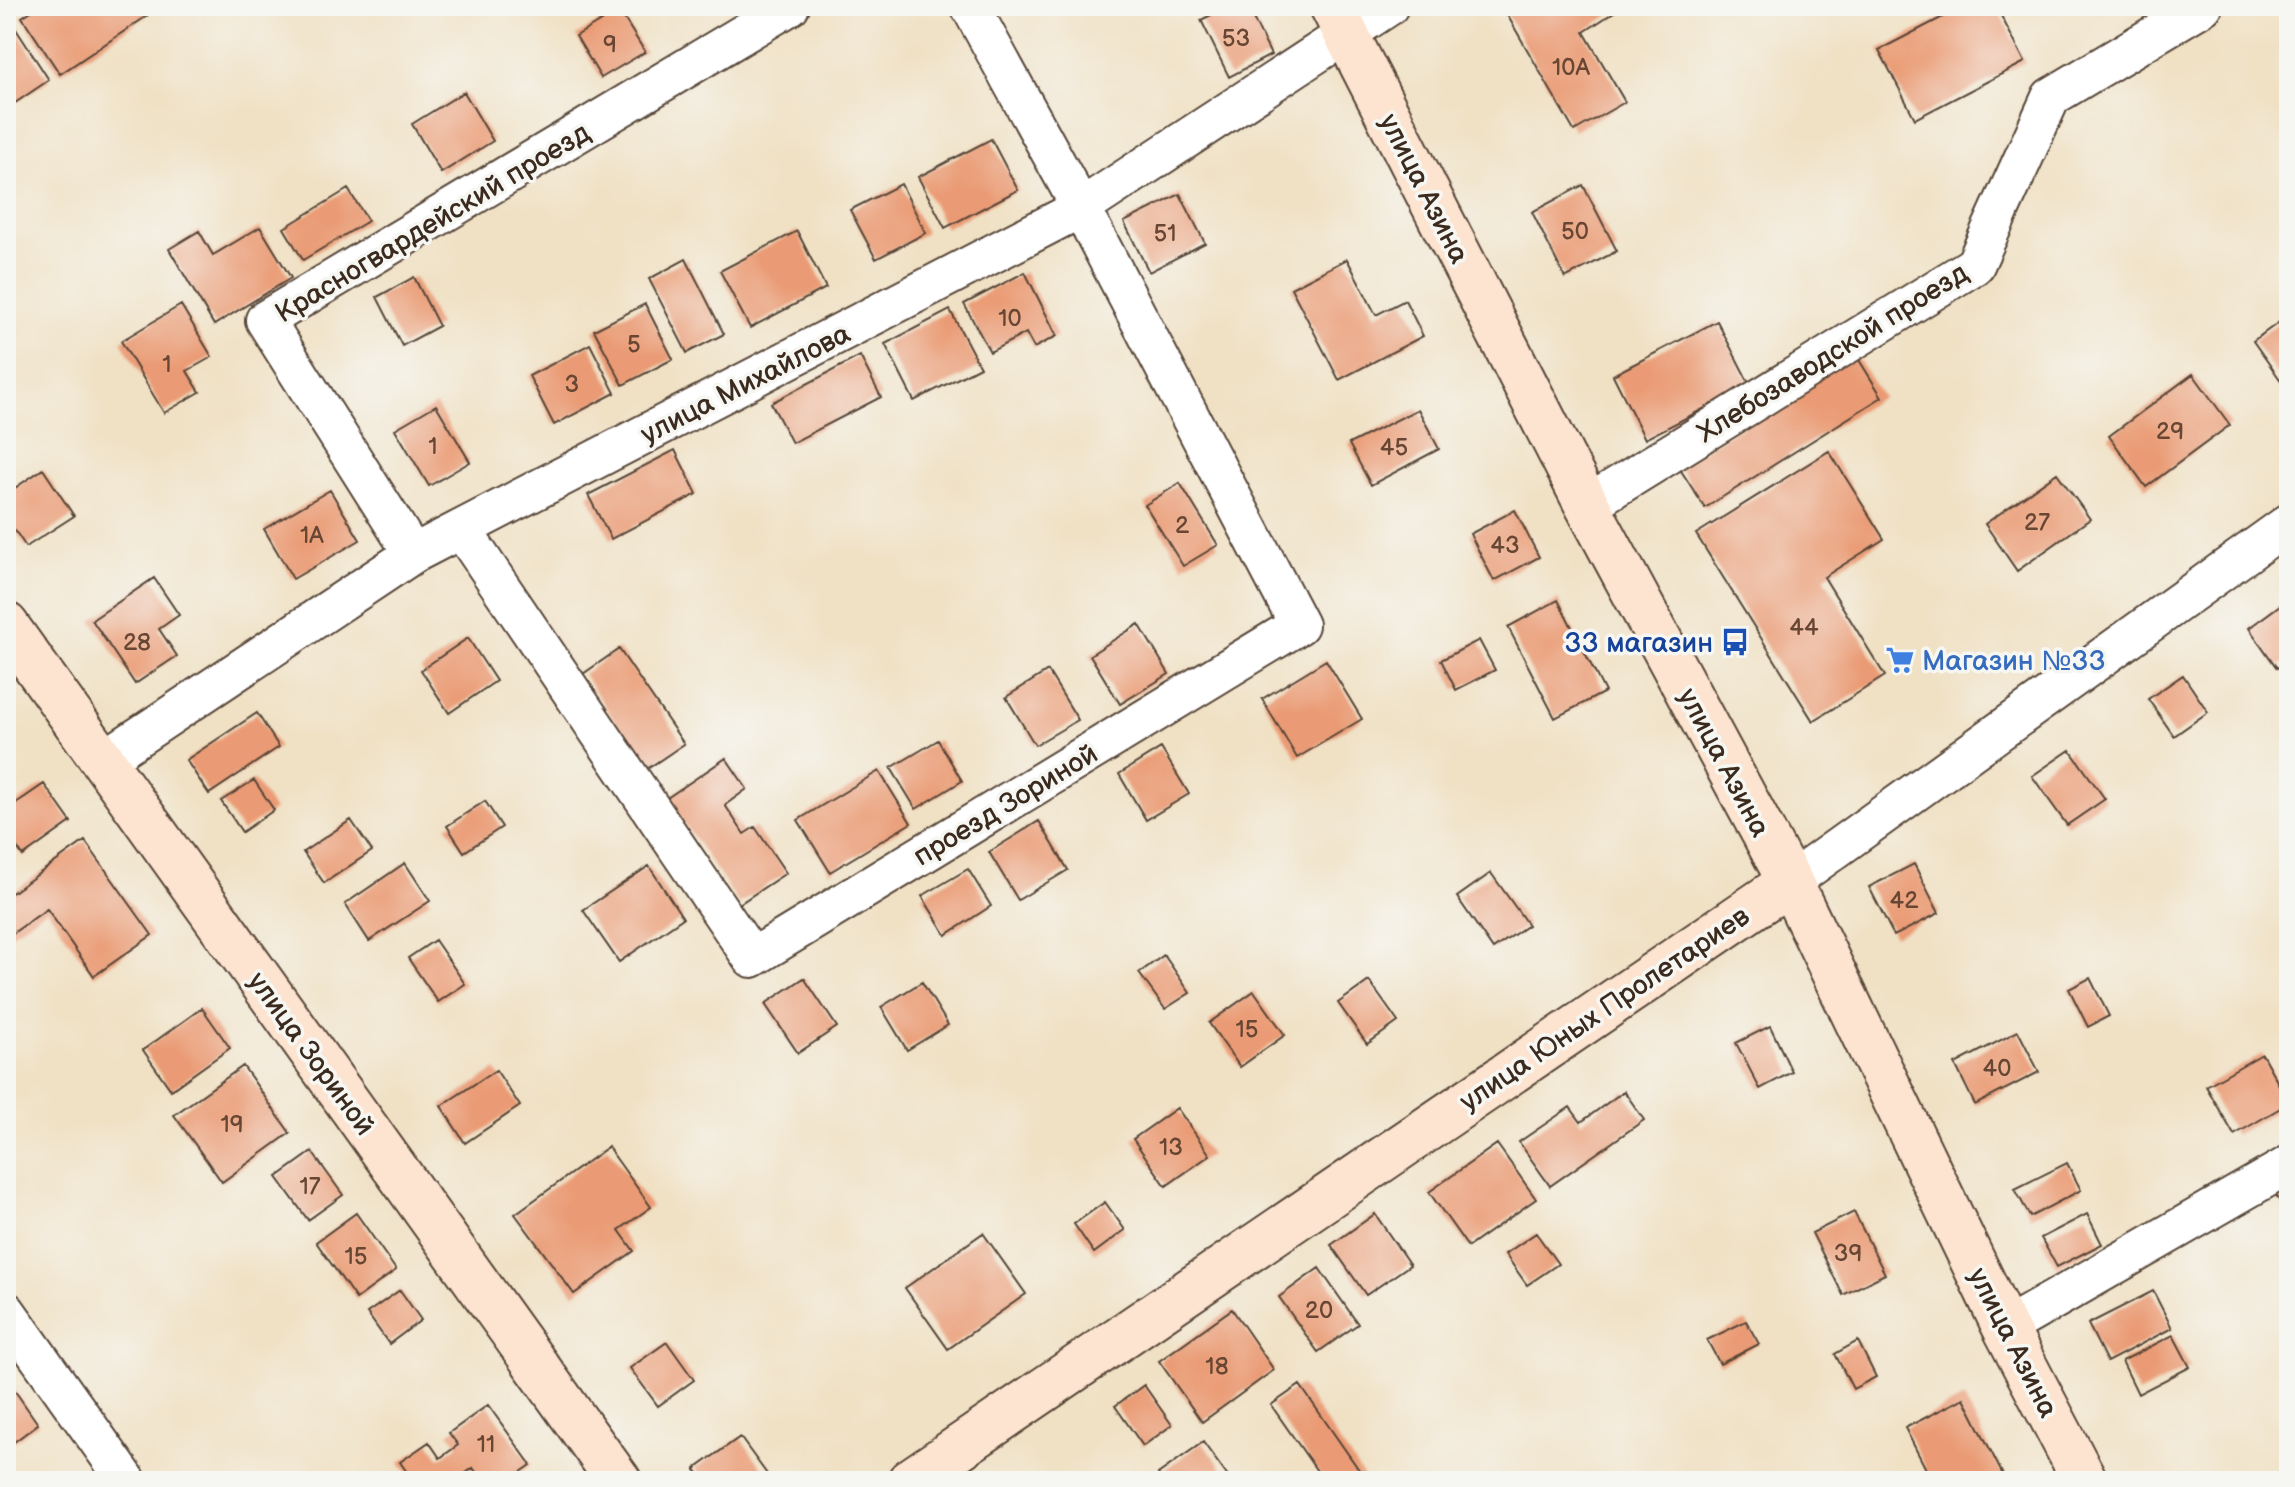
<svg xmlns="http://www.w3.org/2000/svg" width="2295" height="1487" font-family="'Balsamiq Sans',sans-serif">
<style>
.building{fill:#ea9b74}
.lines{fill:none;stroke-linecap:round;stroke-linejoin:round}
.minor-casing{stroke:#564537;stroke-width:42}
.secondary-casing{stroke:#564537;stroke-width:48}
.minor{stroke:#fff;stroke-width:38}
.secondary{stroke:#fde4d0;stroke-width:44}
.labels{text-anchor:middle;stroke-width:7;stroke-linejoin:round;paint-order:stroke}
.number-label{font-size:24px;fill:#674634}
.street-label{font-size:28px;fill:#3b2a1e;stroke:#f6f6f2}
.transit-label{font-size:28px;fill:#164399;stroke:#f6f6f2;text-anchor:end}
.shop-label{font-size:28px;fill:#366cbe;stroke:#f6f6f2;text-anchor:start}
</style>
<rect width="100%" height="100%" fill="#f6f6f2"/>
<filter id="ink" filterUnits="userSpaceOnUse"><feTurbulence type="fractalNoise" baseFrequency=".0125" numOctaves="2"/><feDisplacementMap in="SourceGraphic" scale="16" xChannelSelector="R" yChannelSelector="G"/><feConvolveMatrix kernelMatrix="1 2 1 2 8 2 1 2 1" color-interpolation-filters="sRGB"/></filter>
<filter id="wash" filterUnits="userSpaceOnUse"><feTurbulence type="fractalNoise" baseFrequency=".006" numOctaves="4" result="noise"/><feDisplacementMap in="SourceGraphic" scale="32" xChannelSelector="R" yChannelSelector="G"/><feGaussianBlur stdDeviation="1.8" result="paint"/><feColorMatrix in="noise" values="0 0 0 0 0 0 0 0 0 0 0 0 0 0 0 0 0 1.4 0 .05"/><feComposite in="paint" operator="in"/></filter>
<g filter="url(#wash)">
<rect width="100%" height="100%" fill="#f0e1c5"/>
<g id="blocks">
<!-- building -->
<path class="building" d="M39,6H140L147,16L60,74L22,17Z
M1229,6H1247L1271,55L1229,77L1201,20Z
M1502,6H1623L1584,32L1625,102L1574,131Z
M1964,6H1996L2025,62L1915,119L1879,50Z
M619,10L645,52L601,78L576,36Z
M12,23L49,80L6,109V27Z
M464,92L493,141L441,173L412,124Z
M991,139L1018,190L945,228L918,177Z
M901,184L926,233L876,259L850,210Z
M1583,185L1617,251L1565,278L1532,212Z
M348,189L368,221L303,260L284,228Z
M1180,194L1205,243L1149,272L1124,222Z
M260,227L291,278L214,325L169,249L199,231L213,255Z
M797,231L826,288L750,328L720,271Z
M686,259L724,334L687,353L649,279Z
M1347,259L1376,315L1405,300L1423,336L1339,380L1291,288Z
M1025,272L1057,336L1034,348L1026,333L990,352L964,304Z
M414,277L439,326L402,346L377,297Z
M645,304L673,359L623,385L594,330Z
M181,305L212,357L187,371L200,392L164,413L121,341Z
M950,310L980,367L914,401L885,344Z
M2289,315V382L2284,385L2253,341Z
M1717,321L1750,385L1645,439L1613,375Z
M590,344L615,393L554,425L529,376Z
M1856,355L1882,397L1705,508L1678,466Z
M860,356L881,397L792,443L771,403Z
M2193,374L2230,425L2146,487L2109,436Z
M436,405L470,462L429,486L395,429Z
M1418,409L1439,449L1371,485L1349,444Z
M675,450L697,494L611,539L588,495Z
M1829,451L1884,539L1824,577L1885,676L1813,721L1696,534Z
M43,469L74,516L26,547L6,517V494Z
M2057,473L2090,519L2017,571L1985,524Z
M1180,483L1218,545L1183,566L1145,505Z
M330,490L360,540L293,579L264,529Z
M1515,510L1539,557L1494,581L1470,534Z
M154,578L179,615L159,629L177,656L135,684L92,620Z
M1558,600L1605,692L1555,718L1508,627Z
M2287,600L2289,659L2277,668L2249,628Z
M1139,624L1169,674L1120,704L1090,655Z
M468,638L496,681L449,713L421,670Z
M1479,640L1495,670L1456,690L1441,660Z
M619,649L684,744L647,769L583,674Z
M1326,660L1362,719L1297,758L1262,699Z
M1048,671L1078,720L1035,745L1006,697Z
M2183,675L2208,712L2174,736L2148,699Z
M257,713L279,747L209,794L186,760Z
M938,740L962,781L916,809L891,768Z
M1161,748L1189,794L1146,820L1119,774Z
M2070,750L2105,799L2067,825L2032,776Z
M726,758L747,789L725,805L744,834L755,827L786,873L739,904L667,798Z
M879,771L911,823L830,872L798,820Z
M254,780L274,810L242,832L221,801Z
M44,784L71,822L23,856L6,831V810Z
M485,801L502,827L464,852L447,826Z
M351,820L372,851L324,883L303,852Z
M1039,821L1068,870L1018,900L989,852Z
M85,841L152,935L94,976L47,909L6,938V897Z
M405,863L430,901L369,941L345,904Z
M1914,864L1939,913L1894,936L1869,887Z
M649,866L683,918L619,962L583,910Z
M968,869L991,906L946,935L922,896Z
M1491,873L1528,925L1493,949L1457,897Z
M435,940L465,984L438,1002L408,958Z
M1164,955L1190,993L1165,1009L1139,973Z
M804,978L837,1027L798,1053L765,1004Z
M2090,978L2109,1016L2088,1027L2069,989Z
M1369,981L1398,1022L1367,1044L1338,1003Z
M922,982L948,1025L907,1050L881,1007Z
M1254,991L1285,1035L1240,1067L1209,1023Z
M202,1008L230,1048L171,1090L143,1050Z
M1770,1026L1792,1072L1760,1089L1736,1043Z
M2018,1031L2039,1072L1975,1105L1955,1064Z
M2262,1054L2289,1103L2234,1135L2206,1086Z
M243,1066L290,1133L222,1182L174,1115Z
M496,1070L520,1106L465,1143L441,1106Z
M1624,1091L1644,1120L1550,1186L1519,1142L1570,1107L1581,1122Z
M1177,1108L1210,1155L1166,1186L1133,1139Z
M1497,1144L1536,1199L1468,1247L1429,1192Z
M608,1147L651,1207L619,1230L634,1251L574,1294L515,1214Z
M312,1152L343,1195L308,1220L277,1177Z
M2067,1163L2081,1190L2030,1217L2015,1189Z
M2289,1185V1217L2275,1193Z
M1105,1202L1125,1230L1094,1253L1074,1224Z
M1854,1212L1885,1274L1843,1295L1812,1233Z
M356,1213L396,1270L356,1299L316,1242Z
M1375,1214L1410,1265L1366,1295L1331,1245Z
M2087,1214L2102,1244L2057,1267L2041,1238Z
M983,1233L1026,1294L948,1349L905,1288Z
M1536,1233L1558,1264L1527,1285L1505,1254Z
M1319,1268L1358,1324L1318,1352L1279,1297Z
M400,1290L421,1320L389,1344L367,1313Z
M2153,1291L2172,1328L2107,1362L2088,1324Z
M1232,1309L1274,1370L1202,1422L1159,1361Z
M1746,1321L1759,1344L1720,1364L1707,1340Z
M2173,1335L2190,1367L2138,1394L2122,1361Z
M1858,1341L1876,1377L1853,1389L1835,1354Z
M667,1342L694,1380L658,1406L630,1368Z
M1144,1385L1172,1425L1143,1446L1115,1406Z
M1300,1385L1364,1477L1358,1481H1324L1271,1405Z
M15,1391L38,1424L6,1448V1398Z
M1964,1398L2006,1481H1932L1905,1428Z
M488,1405L531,1465L508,1481H483L473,1468L455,1481H413L400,1462L429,1442L440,1458L458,1445L449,1433Z
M740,1437L772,1481H704L695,1469Z
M1203,1442L1231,1481H1163L1158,1474Z"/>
</g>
</g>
<g filter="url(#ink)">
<use href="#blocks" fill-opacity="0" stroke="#564537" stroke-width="2"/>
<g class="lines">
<defs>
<path id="minor" d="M1587,505L1975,265L2051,97L2203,6
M462,530L752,958L1299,625L1081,208L970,6
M413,554L265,320L790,6
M102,761L413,554L1081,208L1389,6
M1790,882L2289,523
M6,1311L127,1481
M2005,1328L2289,1165"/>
<path id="secondary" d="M1332,6L1587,505L1790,882L2005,1328L2085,1481
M6,625L619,1481
M910,1481L1790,882"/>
</defs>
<!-- minor casing -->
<use href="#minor" class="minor-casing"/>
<!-- secondary casing -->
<use href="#secondary" class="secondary-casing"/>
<!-- minor -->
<use href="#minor" class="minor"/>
<!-- secondary -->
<use href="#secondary" class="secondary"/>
</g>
</g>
<!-- icons -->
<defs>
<symbol id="bus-bare" viewBox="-9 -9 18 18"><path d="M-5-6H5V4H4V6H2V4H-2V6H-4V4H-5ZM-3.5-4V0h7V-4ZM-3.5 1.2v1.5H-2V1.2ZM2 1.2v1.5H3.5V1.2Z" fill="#1a4fb4" stroke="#f6f6f2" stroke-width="2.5" paint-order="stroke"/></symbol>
<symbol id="supermarket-bare" viewBox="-9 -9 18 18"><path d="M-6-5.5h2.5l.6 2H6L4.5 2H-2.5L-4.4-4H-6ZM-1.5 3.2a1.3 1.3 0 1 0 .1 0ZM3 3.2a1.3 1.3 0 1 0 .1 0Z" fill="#3f7fe0" stroke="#f6f6f2" stroke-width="2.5" paint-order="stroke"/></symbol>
</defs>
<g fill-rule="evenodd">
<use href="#bus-bare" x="1715" y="622" width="40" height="40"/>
<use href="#supermarket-bare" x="1880" y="640" width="40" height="40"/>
</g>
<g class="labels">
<!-- number labels -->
<g class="number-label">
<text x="1236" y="46">53</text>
<text x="610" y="52">9</text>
<text x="1571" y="75">10А</text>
<text x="1575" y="239">50</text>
<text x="1165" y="241">51</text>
<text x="1010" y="326">10</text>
<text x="634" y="352">5</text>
<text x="167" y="372">1</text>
<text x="572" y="392">3</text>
<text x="2170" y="439">29</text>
<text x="433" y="454">1</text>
<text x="1394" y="455">45</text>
<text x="2037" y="530">27</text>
<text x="1182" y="533">2</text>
<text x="312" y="543">1А</text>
<text x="1505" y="553">43</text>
<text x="1804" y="635">44</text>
<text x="137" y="650">28</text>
<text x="1904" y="908">42</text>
<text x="1247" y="1037">15</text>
<text x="1997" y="1076">40</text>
<text x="232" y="1132">19</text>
<text x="1171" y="1155">13</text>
<text x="310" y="1194">17</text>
<text x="1848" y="1261">39</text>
<text x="356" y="1264">15</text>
<text x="1319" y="1318">20</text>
<text x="1217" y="1374">18</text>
<text x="486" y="1452">11</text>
</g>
<!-- street labels -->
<g class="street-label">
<text transform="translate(1425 188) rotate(63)" y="10">улица Азина</text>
<text transform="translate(432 222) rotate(-31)" y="10">Красногвардейский проезд</text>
<text transform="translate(1832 352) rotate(-32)" y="10">Хлебозаводской проезд</text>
<text transform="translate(745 383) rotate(-27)" y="10">улица Михайлова</text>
<text transform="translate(1725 762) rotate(62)" y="10">улица Азина</text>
<text transform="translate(1005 804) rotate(-31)" y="10">проезд Зориной</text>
<text transform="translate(1604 1008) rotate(-34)" y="10">улица Юных Пролетариев</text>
<text transform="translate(312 1053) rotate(54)" y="10">улица Зориной</text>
<text transform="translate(2014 1342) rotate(63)" y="10">улица Азина</text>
</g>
<!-- transit labels -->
<g class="transit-label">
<text x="1713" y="652">33 магазин</text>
</g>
<!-- shop labels -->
<g class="shop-label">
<text x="1922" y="670">Магазин №33</text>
</g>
</g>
<!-- margin -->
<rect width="2295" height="1487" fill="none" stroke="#f6f6f2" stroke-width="32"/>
</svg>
